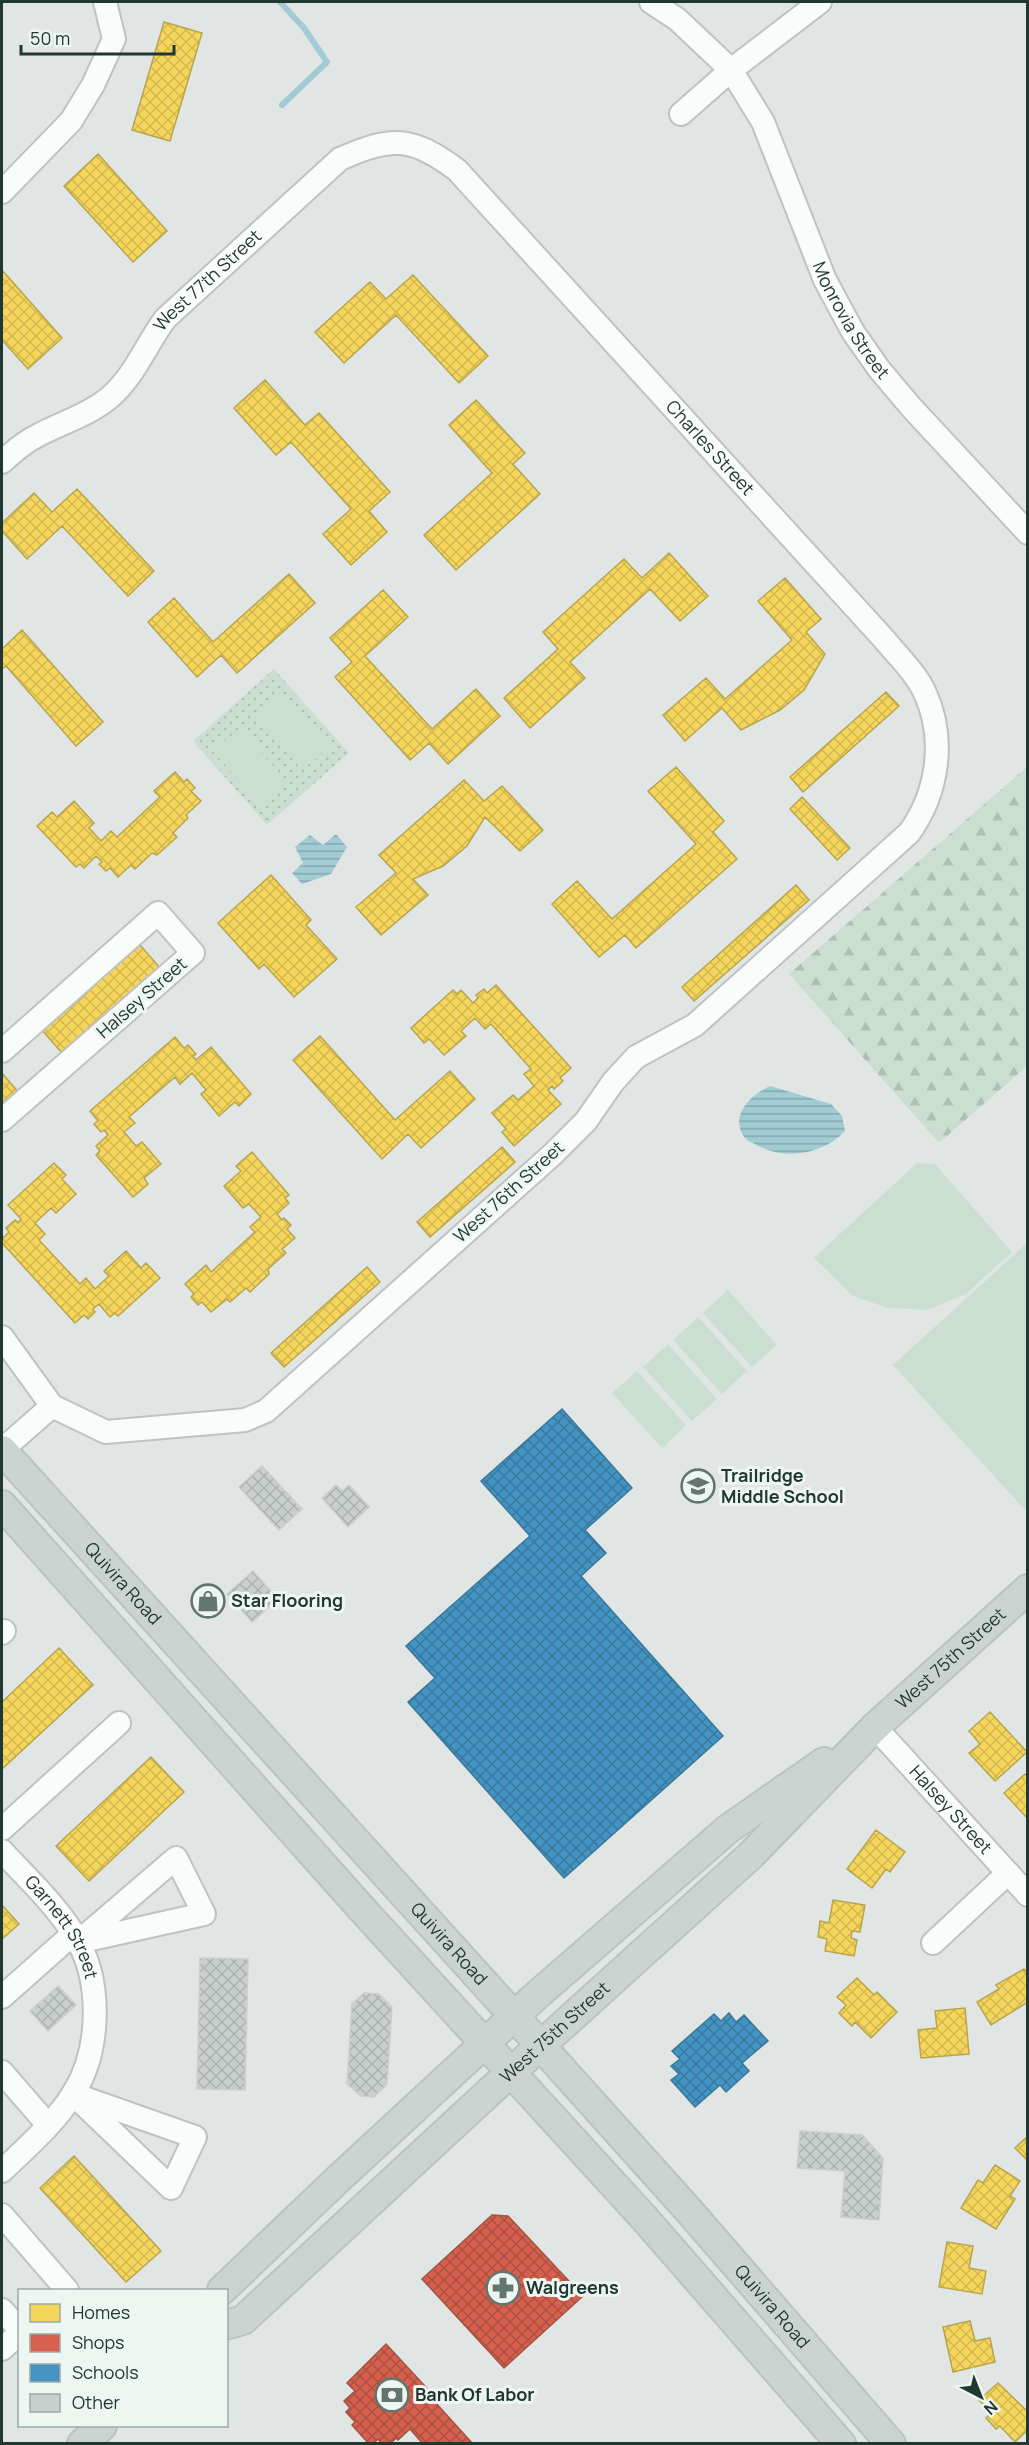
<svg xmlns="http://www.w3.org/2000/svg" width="1029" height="2445" font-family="Manrope,sans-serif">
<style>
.green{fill:url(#green-dots)}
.forest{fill:url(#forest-firs)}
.pitch{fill:#cadfd1}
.water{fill:url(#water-rules)}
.homes{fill:url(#homes-cross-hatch);stroke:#b6a64f;stroke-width:1.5}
.shops{fill:url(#shops-cross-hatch);stroke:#9f5445;stroke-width:1.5}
.schools{fill:url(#schools-cross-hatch);stroke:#387898;stroke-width:1.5}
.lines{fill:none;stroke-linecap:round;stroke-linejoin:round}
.stream{stroke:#a2ccd4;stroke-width:6}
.building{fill:url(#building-cross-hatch);stroke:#cacfcd;stroke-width:1.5}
.minor-casing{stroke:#bec3c1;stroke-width:26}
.major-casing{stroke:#bbc3c1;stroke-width:32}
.minor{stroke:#fafbfb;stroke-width:22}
.major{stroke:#ccd4d1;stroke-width:28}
.labels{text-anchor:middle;stroke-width:6;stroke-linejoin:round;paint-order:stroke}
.street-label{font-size:18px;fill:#203832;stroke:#eef6f2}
.poi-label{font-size:18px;font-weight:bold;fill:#203832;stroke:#eef6f2;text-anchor:start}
</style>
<defs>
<pattern id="green-dots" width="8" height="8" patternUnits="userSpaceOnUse" patternTransform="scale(1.5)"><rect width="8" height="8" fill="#cadfd1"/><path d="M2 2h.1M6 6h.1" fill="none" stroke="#adc0b4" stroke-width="1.8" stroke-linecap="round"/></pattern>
<pattern id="forest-firs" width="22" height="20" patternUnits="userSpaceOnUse" patternTransform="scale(1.5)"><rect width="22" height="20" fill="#cadfd1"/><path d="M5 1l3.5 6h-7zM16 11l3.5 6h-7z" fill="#adc0b4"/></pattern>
<pattern id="water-rules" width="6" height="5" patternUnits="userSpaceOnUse" patternTransform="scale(1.5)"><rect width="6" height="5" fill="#a2ccd4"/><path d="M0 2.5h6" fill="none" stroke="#84a7ad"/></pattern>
<pattern id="homes-cross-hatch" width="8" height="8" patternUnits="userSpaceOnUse" patternTransform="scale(1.5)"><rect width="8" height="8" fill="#f6d55c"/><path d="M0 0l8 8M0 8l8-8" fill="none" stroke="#d3b850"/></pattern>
<pattern id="shops-cross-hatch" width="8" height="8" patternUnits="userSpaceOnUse" patternTransform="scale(1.5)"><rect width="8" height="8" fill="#d6604d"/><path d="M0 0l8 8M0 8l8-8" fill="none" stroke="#ad5041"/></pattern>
<pattern id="schools-cross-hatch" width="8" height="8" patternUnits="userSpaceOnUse" patternTransform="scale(1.5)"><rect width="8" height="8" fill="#4393c3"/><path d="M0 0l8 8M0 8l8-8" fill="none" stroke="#38799f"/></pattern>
<pattern id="building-cross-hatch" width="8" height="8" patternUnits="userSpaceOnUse" patternTransform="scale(1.5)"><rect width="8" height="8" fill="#c9cfcd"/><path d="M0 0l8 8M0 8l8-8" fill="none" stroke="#acb2b0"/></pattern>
</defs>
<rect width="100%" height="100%" fill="#e1e6e4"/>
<!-- green -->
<path class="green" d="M274,669L349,753L267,825L193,741Z"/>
<!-- forest -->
<path class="forest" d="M1027,767V1066L939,1143L789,974Z"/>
<!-- pitch -->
<path class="pitch" d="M281,691L329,747L302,770L254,714Z
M240,728L288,783L261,806L213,751Z
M917,1163L935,1164L1012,1252L967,1293L928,1310L888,1308L853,1296L814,1258Z
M1027,1243L1028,1509L1026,1511L893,1365Z
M728,1290L777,1345L752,1367L703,1313Z
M698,1317L747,1371L722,1394L673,1340Z
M668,1344L717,1399L692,1421L643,1367Z
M637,1371L686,1425L662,1448L612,1393Z"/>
<!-- water -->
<path class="water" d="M336,834L347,847L331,874L302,884L292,873L303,863L295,847L310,835L323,845Z
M770,1086L831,1104L842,1116L845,1131C823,1155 783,1161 755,1144C751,1142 746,1140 744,1137C729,1115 752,1094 770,1086Z"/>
<!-- homes -->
<path class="homes" d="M164,22L202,33L170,141L132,130Z
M98,154L167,231L133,262L64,186Z
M2,270L62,338L28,369L2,340Z
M413,275L488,356L459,383L396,315L344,363L315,332L370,282L386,299Z
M265,380L305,425L319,413L390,492L369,511L387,532L351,565L323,534L351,509L291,442L276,455L234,408Z
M476,400L525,453L513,464L540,494L456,570L424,535L492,473L449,425Z
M77,489L154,571L128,596L62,526L27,559L2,531V523L34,493L52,512Z
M669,553L708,596L680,621L650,589L570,662L585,678L530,728L504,698L558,649L543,632L624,559L642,578Z
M289,574L315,603L237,673L221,655L197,677L148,622L174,598L213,642Z
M785,578L821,619L806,632L825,654L804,690L780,710L741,730L722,708L685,741L663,715L706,678L725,699L792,640L758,601Z
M383,590L408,617L365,656L432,729L476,689L500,716L448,764L429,743L410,760L335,677L352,662L330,638Z
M22,630L103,722L76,746L6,666L2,669V649Z
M886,692L899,706L803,792L790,777Z
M676,767L724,821L713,832L737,859L636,948L625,935L599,957L552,904L577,881L612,919L696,844L648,791Z
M175,772L184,782L187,779L195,788L191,791L201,801L186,815L188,818L173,833L177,837L157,855L152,853L135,869L131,865L118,877L110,868L106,871L99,864L102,862L96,856L84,868L80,864L76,867L37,826L52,812L57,817L74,801L94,823L89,828L101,841L111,831L117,837L160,797L154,791Z
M464,780L484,801L502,786L543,830L520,851L485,817L467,846L443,866L413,879L428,895L381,935L356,907L396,873L379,855Z
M802,797L850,848L837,860L790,809Z
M271,875L311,920L306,925L337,959L294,997L264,964L259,969L218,923Z
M796,885L809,900L694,1001L682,987Z
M140,945L160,968L62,1053L42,1030Z
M496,985L571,1068L560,1078L563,1081L554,1089L552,1086L548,1090L561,1104L514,1146L502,1132L506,1129L492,1113L513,1095L518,1100L534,1086L524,1074L531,1069L491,1024L485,1029L475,1018L461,1031L466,1036L444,1055L429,1039L424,1043L411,1028L453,990L457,994L461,990L473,1003L478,998L476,995L484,989L487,993Z
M320,1036L395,1120L450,1071L475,1099L421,1148L408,1134L382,1159L293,1060Z
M175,1037L184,1048L188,1045L196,1054L193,1056L196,1060L211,1047L251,1094L239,1106L235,1102L219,1116L201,1094L206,1090L192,1073L180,1084L175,1077L129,1117L135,1123L124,1132L136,1146L142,1142L161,1164L144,1178L148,1184L133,1197L96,1155L100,1151L96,1146L108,1135L104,1130L101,1132L94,1124L98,1121L90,1111Z
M2,1073L19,1093L2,1108Z
M502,1147L515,1162L430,1237L417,1222Z
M252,1152L289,1195L285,1198L289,1203L277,1214L282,1220L284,1218L291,1225L287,1229L295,1238L282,1249L286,1253L268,1269L269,1274L250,1292L246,1288L230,1302L227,1299L211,1312L202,1302L198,1305L191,1297L194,1294L185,1284L206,1265L211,1272L255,1232L250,1227L261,1217L249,1204L243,1208L224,1186L241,1171L236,1166Z
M54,1163L66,1175L62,1179L76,1194L56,1213L51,1208L35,1223L45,1234L39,1240L80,1284L86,1278L95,1289L109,1276L104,1271L126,1251L141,1268L146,1263L160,1278L118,1316L115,1313L110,1317L99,1304L93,1309L95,1312L88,1319L84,1315L75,1323L2,1243V1239L9,1232L6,1228L15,1220L18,1223L21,1219L8,1205Z
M367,1267L380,1282L284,1367L271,1353Z
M59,1648L93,1685L2,1769V1702Z
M990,1712L1027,1752L995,1781L969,1753L980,1744L969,1731Z
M151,1757L184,1792L89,1881L56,1846Z
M1025,1774L1028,1777V1819L1004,1793Z
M876,1830L905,1852L890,1872L886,1869L872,1888L847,1869Z
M833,1900L865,1905L860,1932L852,1931L851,1938L857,1940L854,1956L825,1951L827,1939L818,1937L820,1921L829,1923Z
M2,1905L19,1924L2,1939Z
M1024,1969L1028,1974V2002L991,2025L977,2002L999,1989L996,1985Z
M857,1978L874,1995L877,1992L897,2012L871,2038L855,2022L852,2026L839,2013L846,2005L837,1997Z
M965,2008L969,2054L921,2058L918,2030L937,2028L935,2011Z
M1028,2136V2161L1015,2148Z
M74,2156L161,2251L126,2282L40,2188Z
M995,2165L1020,2181L1010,2196L1015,2199L996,2229L961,2208L978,2180L983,2183Z
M947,2242L973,2246L969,2268L986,2271L982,2294L939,2287Z
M970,2321L975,2341L990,2338L995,2362L953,2372L943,2327Z
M998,2383L1028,2412V2430L1015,2442L1000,2426L996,2429L986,2418L991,2413L979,2400Z"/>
<!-- shops -->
<path class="shops" d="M492,2215L508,2216L583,2296L504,2368L422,2279Z
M386,2344L437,2399L434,2401L473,2444H423L410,2429L398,2440L396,2438L390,2444H382L378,2439L373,2444H369L352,2425L355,2422L346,2412L350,2408L344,2401L355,2391L347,2383Z"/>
<!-- schools -->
<path class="schools" d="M562,1409L632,1488L585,1530L606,1553L581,1576L723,1736L564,1878L408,1702L435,1678L406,1646L530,1536L481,1481Z
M729,2013L736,2022L744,2015L768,2041L742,2063L749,2071L726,2092L720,2085L695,2107L671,2080L679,2074L671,2066L680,2059L672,2051L714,2014L721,2021Z"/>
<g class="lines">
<!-- stream -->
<path class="stream" d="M280,2L304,28L327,62L282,105"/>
</g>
<!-- building -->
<path class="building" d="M262,1466L302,1509L279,1530L239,1487Z
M336,1485L342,1491L349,1485L369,1507L348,1527L322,1498Z
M253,1571L278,1599L252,1622L227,1594Z
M200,1958L248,1959L245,2090L197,2089Z
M58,1986L76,2005L48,2031L30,2011Z
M364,1993L379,1994L392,2007L387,2084L374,2097L361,2096L347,2084L352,2004Z
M800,2131L862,2135L883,2158L879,2220L841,2217L845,2171L797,2168Z"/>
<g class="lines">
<defs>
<g id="minor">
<path id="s1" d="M651,2L677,19L731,70L763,122L825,280L853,332L879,369L911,407L1028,533"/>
<path d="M681,114L731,70L820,2"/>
<path d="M2,192L71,121L93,85L114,39L105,2"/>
<path id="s2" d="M2,462C12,453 23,443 35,437C60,423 87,416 109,398C134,377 146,345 165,319L340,159C392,136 411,136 457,170L883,638C897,655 916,673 925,693C946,739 938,793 909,833L695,1025L636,1057L613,1082L586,1121L553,1154L266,1411L245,1420L106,1432L52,1406L2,1337"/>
<path d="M2,1051L158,913L193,953L2,1120"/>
<path d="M2,1450L52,1406"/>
<path d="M2,1633L4,1631"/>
<path id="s3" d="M875,1727L1028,1895"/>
<path d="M2,1829L119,1723"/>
<path id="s4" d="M2,1851C26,1877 54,1903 73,1933C103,1978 101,2050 73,2094C55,2123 26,2148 2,2171"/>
<path d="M176,1858L204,1914L78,1942Z"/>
<path d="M933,1943L1008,1873"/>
<path d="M2,1997L74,1933"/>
<path d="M2,2072L48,2125"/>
<path d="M73,2094L195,2137L171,2188Z"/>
<path d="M2,2215L67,2290"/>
<path d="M2,2310L20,2330"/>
<path d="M2,2349L20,2333"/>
</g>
<g id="major">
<path id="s5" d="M2,1450L514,2016L690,2212L891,2444"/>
<path d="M2,1505L361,1908L645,2219L841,2444"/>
<path d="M222,2290L336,2181L536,1996L728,1829L824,1762"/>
<path id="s6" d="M226,2325L243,2320L487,2094L751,1855L875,1727L1028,1589"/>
<path d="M82,2444L102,2426"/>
</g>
</defs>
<!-- minor casing -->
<use href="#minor" class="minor-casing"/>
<!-- major casing -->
<use href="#major" class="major-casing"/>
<!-- minor -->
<use href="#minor" class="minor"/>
<!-- major -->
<use href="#major" class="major"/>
</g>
<!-- icons -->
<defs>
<symbol id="school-ring" viewBox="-11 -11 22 22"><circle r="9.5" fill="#eef6f2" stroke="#647570" stroke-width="1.5"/><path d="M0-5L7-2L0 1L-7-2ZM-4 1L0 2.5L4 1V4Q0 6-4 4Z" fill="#647570"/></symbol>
<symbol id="shop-ring" viewBox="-11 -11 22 22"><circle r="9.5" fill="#eef6f2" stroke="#647570" stroke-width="1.5"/><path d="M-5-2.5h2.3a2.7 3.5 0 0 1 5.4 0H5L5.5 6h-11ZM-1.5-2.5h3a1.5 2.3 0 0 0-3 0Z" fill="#647570"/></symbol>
<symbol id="pharmacy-ring" viewBox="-11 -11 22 22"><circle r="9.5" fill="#eef6f2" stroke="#647570" stroke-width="1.5"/><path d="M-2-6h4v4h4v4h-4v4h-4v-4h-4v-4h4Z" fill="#647570"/></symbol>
<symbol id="bank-ring" viewBox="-11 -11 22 22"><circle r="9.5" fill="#eef6f2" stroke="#647570" stroke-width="1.5"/><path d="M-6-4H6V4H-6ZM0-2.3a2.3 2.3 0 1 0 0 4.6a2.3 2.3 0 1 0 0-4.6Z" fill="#647570"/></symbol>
</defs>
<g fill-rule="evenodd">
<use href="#school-ring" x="679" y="1467" width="38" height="38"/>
<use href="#shop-ring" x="189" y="1582" width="38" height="38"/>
<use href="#pharmacy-ring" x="484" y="2269" width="38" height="38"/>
<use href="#bank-ring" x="373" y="2376" width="38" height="38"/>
</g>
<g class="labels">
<!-- street labels -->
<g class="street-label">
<text dy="6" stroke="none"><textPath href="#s2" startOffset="280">West 77th Street</textPath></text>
<text dy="6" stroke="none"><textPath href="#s1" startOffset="384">Monrovia Street</textPath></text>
<text dy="6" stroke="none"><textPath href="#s2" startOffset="962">Charles Street</textPath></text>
<text transform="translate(142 998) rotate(-41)" y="6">Halsey Street</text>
<text transform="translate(509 1192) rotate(-42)" y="6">West 76th Street</text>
<text dy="6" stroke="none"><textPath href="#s5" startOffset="180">Quivira Road</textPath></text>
<text dy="6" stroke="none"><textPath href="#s6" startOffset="987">West 75th Street</textPath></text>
<text dy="6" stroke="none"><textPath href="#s3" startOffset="112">Halsey Street</textPath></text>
<text dy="6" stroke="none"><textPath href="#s4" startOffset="98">Garnett Street</textPath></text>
<text dy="6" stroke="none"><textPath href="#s5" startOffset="666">Quivira Road</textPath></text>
<text dy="6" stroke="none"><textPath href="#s6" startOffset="442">West 75th Street</textPath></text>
<text dy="6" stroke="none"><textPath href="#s5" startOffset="1152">Quivira Road</textPath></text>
</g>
<!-- poi labels -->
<g class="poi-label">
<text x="721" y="1482">Trailridge<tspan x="721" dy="21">Middle School</tspan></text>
<text x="231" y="1607">Star Flooring</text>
<text x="526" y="2294">Walgreens</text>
<text x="415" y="2401">Bank Of Labor</text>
</g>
</g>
<!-- border -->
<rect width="1029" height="2445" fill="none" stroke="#203832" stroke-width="6"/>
<!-- legend -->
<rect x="18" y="2289" width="210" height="138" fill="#eef6f2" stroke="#9caaa5" stroke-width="1.5"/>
<rect x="30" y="2304" width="30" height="18" fill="#f6d55c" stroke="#9caaa5" stroke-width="1.5"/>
<text x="72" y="2319" font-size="18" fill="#203832">Homes</text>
<rect x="30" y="2334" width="30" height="18" fill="#d6604d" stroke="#9caaa5" stroke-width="1.5"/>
<text x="72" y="2349" font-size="18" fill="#203832">Shops</text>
<rect x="30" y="2364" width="30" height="18" fill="#4393c3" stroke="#9caaa5" stroke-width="1.5"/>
<text x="72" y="2379" font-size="18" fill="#203832">Schools</text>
<rect x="30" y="2394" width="30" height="18" fill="#c9cfcd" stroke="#9caaa5" stroke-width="1.5"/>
<text x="72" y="2409" font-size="18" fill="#203832">Other</text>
<!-- north arrow -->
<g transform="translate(981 2397) rotate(138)" stroke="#eef6f2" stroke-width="4.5" paint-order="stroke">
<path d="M0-4.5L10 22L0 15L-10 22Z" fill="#203832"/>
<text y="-9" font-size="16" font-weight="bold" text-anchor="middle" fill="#203832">N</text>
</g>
<!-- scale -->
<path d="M21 45v9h153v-9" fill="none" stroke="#203832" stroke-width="3"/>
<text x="30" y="45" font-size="18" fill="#203832" stroke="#eef6f2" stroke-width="4.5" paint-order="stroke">50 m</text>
</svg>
